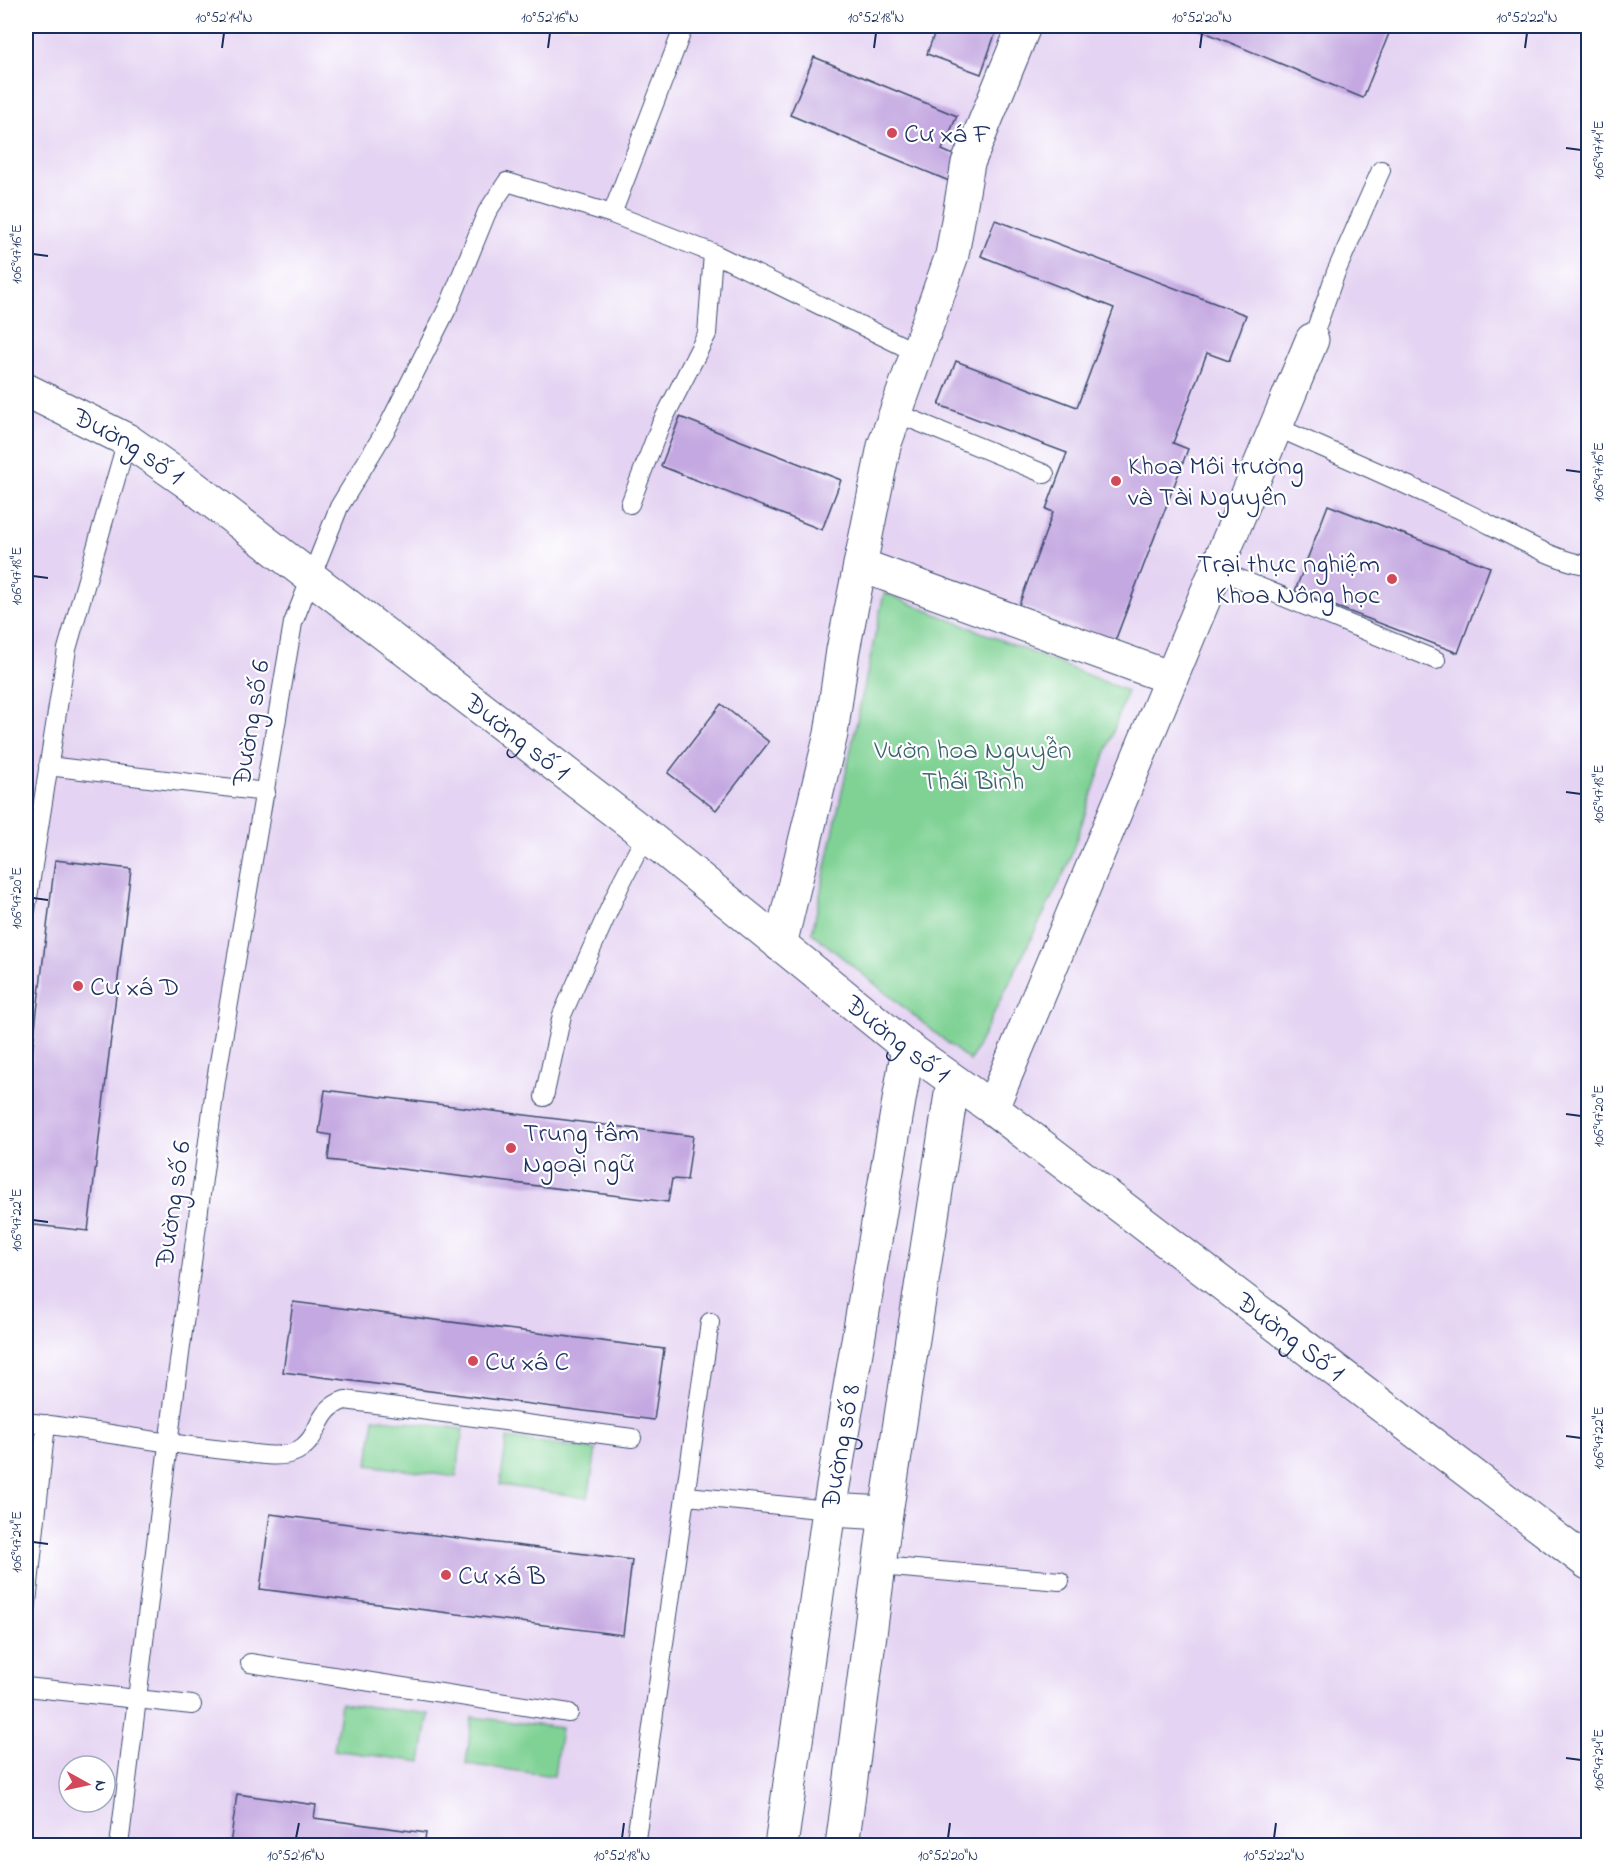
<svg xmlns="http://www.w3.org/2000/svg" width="1614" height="1871" font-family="'Indie Flower',sans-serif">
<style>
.built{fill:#e4d3f2;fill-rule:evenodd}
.green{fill:#7fd294;stroke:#4d8079;stroke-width:1.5}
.building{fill:#c4a8e1}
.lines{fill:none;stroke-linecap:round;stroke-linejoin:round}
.service-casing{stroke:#3c4b70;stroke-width:20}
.minor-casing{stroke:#3c4b70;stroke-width:35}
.tertiary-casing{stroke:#3c4b70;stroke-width:35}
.service{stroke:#fff;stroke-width:18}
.minor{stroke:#fff;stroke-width:33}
.tertiary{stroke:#fff;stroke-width:33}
.ticks{fill:none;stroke:#1b2f5e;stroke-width:2}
.poi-dot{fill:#d1495b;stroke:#fff;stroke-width:2}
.labels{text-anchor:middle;stroke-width:4.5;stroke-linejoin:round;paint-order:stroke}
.poi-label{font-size:27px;fill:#1b2f5e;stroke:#fff;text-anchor:start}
.street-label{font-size:27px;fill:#1b2f5e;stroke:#fff}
.park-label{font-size:27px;fill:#39606e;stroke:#fff}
.neatline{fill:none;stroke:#1b2f5e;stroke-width:2}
.ticks-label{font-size:15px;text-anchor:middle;fill:#1b2f5e}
</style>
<rect width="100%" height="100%" fill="#fff"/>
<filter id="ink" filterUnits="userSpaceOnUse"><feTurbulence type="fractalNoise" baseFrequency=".0167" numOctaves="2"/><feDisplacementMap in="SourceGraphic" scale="12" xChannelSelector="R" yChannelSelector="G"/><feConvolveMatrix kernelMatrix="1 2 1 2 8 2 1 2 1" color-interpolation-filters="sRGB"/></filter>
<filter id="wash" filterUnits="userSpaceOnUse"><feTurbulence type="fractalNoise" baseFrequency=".008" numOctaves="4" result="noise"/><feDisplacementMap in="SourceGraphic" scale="24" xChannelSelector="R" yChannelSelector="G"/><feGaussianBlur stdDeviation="1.35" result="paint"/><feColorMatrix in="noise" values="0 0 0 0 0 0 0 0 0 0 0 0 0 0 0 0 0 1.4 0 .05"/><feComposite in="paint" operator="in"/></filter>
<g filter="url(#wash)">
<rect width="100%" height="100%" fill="#f8e7d3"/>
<!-- built -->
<path class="built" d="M26,26H1588V1845L26,1846ZM69,1766H105V1802H69Z"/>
<!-- green -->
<path class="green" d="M884,593L1127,691L1067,867L970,1061L812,933Z
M374,1418L463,1429L456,1477L368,1465Z
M507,1438L596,1450L588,1498L500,1485Z
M341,1703L429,1714L421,1762L334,1750Z
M472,1717L561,1728L554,1776L466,1764Z"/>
<g id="blocks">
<!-- building -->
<path class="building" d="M937,26H998L981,74L927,54Z
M1190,26H1392L1363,98Z
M814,57L957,116L942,150L958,157L949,181L790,115Z
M995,220L1246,315L1229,361L1207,353L1173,443L1188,449L1115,641L1019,605L1053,512L1046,509L1067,453L939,405L956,361L1077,407L1114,308L981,256Z
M680,417L841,480L822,530L661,466Z
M1328,505L1490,567L1458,653L1295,591Z
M721,704L769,742L716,810L668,773Z
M55,860L131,869L88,1231L26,1224V1104Z
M325,1090L693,1136L687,1180L672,1179L668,1202L328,1160L331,1135L319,1133Z
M293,1302L664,1349L654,1420L283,1372Z
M270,1514L632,1560L623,1635L260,1589Z
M237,1794L316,1805L314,1818L426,1833L424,1846L230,1845Z"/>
</g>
</g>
<g filter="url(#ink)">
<use href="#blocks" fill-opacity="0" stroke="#3c4b70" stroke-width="1.5"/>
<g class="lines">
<defs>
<path id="service" d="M612,214L713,253
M1312,340L1336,272L1381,170
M894,412L1045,474
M1276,427C1340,455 1404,483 1467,513C1500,529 1554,562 1588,565
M630,504L660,426L707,334L713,253L917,353
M1216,569L1436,660
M48,766L266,792
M26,910L67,649L127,440
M544,1097L562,1015L621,883L646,835
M26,1422C95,1430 163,1444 234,1451C252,1453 280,1460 297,1451C322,1438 314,1410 345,1400L632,1438
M687,1496L829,1510
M879,1566L1060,1581
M26,1612L46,1424
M250,1663L569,1713
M26,1687L192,1705
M119,1846L168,1445L216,1080L293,623L339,507L387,428L450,303L487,212L507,182L612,214L684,26
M635,1846L710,1322"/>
<g id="minor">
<path id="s1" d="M1312,340L992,1108L1588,1563"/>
<path d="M860,565L1171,678"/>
<path d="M780,945L831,734L843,650L884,446L952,255L968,163L1023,29"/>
</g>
<g id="tertiary">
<path id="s2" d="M26,390L127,440L187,482L646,835L908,1048L992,1108"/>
<path d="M829,1510L886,1513"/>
<path id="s3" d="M781,1846L829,1510L908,1048"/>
<path d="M842,1846L886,1513L953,1081"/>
</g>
</defs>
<!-- service casing -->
<use href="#service" class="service-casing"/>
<!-- minor casing -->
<use href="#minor" class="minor-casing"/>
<!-- tertiary casing -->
<use href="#tertiary" class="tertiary-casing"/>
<!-- service -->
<use href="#service" class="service"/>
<!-- minor -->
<use href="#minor" class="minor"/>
<!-- tertiary -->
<use href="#tertiary" class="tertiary"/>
</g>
</g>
<!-- ticks -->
<path class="ticks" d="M222,48L224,33M548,48L550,33M874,48L876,33M1200,48L1202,33M1525,48L1527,33M1566,148L1581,150M33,254L48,256M1566,470L1581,472M33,576L48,578M1566,792L1581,794M33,898L48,900M1566,1114L1581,1116M33,1220L48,1222M1566,1436L1581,1438M33,1542L48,1544M1566,1758L1581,1760M296,1838L299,1823M622,1838L624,1823M948,1838L950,1823M1274,1838L1276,1823"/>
<!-- markers -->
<g class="poi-dot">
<circle cx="892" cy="133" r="6"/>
<circle cx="1116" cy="481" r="6"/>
<circle cx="1392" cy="579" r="6"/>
<circle cx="78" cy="986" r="6"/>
<circle cx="511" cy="1148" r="6"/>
<circle cx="473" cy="1361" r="6"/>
<circle cx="446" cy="1575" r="6"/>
</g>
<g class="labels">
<!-- poi labels -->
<g class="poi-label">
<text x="904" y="142">Cư xá F</text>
<text x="1128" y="474">Khoa Môi trường<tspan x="1128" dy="31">và Tài Nguyên</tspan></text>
<text x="1380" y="572" text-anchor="end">Trại thực nghiệm<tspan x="1380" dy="31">Khoa Nông học</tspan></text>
<text x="90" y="995">Cư xá D</text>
<text x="523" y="1141">Trung tâm<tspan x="523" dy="31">Ngoại ngữ</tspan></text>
<text x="485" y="1370">Cư xá C</text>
<text x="458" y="1584">Cư xá B</text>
</g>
<!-- street labels -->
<g class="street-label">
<text dy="9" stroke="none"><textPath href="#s2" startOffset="117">Đường số 1</textPath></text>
<text transform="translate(250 723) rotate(-81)" y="9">Đường số 6</text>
<text dy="9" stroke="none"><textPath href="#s2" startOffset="603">Đường số 1</textPath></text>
<text dy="9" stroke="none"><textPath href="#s2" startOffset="1089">Đường số 1</textPath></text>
<text transform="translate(172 1204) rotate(-82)" y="9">Đường số 6</text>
<text dy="9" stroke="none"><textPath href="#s1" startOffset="1208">Đường Số 1</textPath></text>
<text dy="9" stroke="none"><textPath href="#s3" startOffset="404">Đường số 8</textPath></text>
</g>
<!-- park labels -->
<g class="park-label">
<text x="973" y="758">Vườn hoa Nguyễn<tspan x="973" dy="31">Thái Bình</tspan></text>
</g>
</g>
<!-- margin -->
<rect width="1614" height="1871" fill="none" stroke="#fff" stroke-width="66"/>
<!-- north arrow -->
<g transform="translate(87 1784) rotate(98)"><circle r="28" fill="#ffffff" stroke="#a4acbf" stroke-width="1.5"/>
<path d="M0-4.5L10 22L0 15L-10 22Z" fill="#d1495b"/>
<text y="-9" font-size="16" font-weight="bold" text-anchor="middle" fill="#1b2f5e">N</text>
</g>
<rect x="33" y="33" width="1548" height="1805" class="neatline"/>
<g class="ticks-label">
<text x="224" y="22">10°52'14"N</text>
<text x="550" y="22">10°52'16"N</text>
<text x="876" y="22">10°52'18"N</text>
<text x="1202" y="22">10°52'20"N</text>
<text x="1527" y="22">10°52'22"N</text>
<text transform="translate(1598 150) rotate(-90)" y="5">106°47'14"E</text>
<text transform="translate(16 254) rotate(-90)" y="5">106°47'16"E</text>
<text transform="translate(1598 472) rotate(-90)" y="5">106°47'16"E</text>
<text transform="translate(16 576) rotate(-90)" y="5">106°47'18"E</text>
<text transform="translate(1598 794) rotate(-90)" y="5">106°47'18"E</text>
<text transform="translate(16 898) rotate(-90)" y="5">106°47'20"E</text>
<text transform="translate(1598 1116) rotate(-90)" y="5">106°47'20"E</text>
<text transform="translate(16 1220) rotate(-90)" y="5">106°47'22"E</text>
<text transform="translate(1598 1438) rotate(-90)" y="5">106°47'22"E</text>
<text transform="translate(16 1542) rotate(-90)" y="5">106°47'24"E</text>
<text transform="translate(1598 1760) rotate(-90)" y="5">106°47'24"E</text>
<text x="296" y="1860">10°52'16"N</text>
<text x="622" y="1860">10°52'18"N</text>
<text x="948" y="1860">10°52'20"N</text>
<text x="1274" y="1860">10°52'22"N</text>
</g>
</svg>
